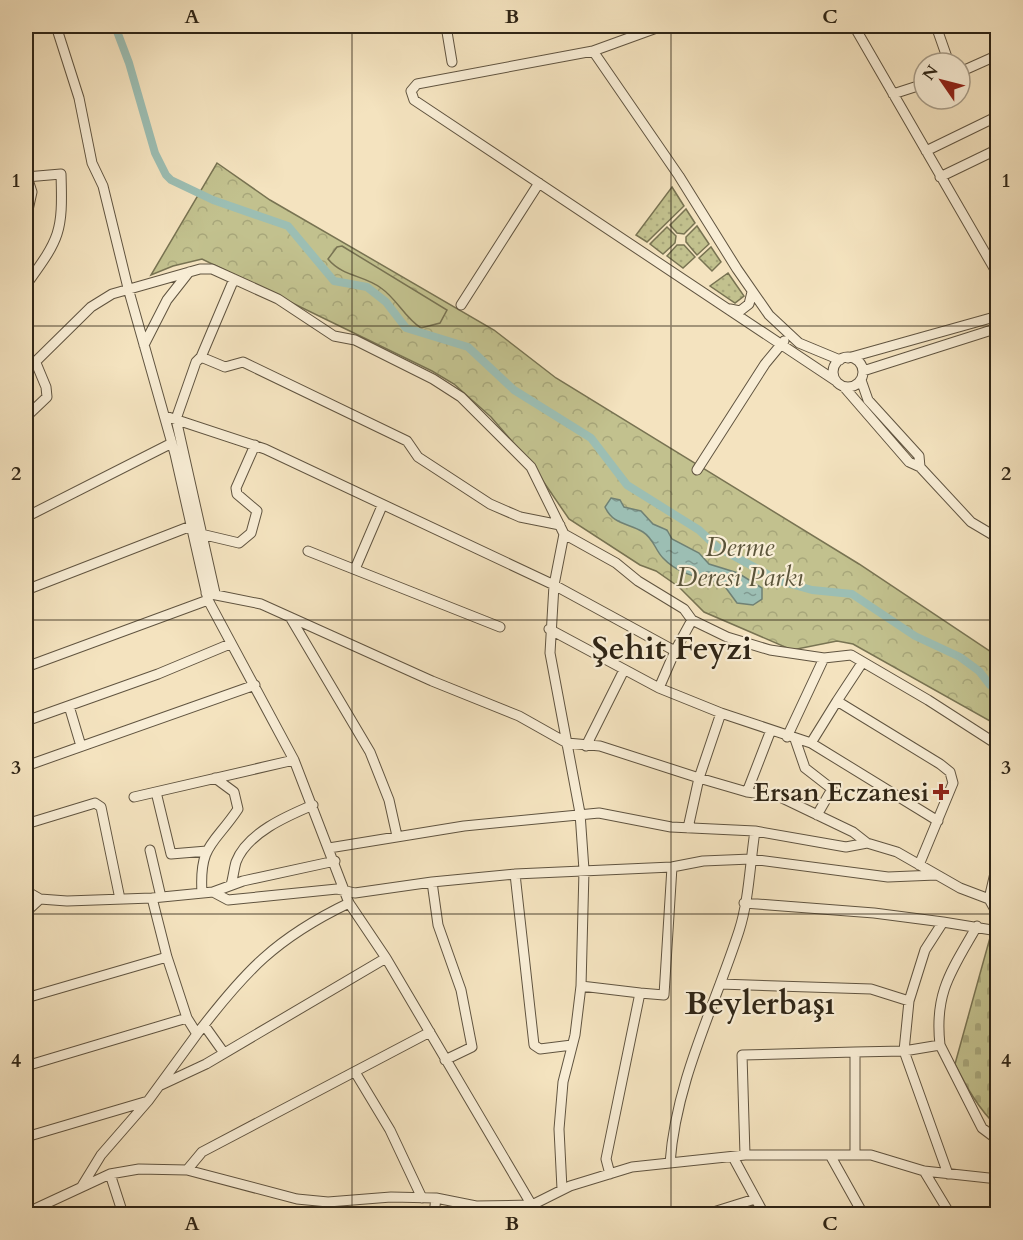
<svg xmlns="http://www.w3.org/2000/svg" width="1023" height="1240" font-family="Cardo,serif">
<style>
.grass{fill:url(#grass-dots);stroke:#787352;stroke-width:1.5}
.forest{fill:url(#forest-crowns);stroke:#787352;stroke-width:1.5}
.cemetery{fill:url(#cemetery-stones);stroke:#787352;stroke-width:1.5}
.garden{fill:#c2c18e;stroke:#787352;stroke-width:1.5}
.water{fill:url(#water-ripples);stroke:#708174;stroke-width:1.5}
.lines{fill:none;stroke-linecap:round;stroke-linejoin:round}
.canal{stroke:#9cbeb3;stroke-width:8}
.minor-casing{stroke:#605440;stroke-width:11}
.minor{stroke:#f8edd5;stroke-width:9}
.grid{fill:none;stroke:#2f2516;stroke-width:1.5;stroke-opacity:0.55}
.poi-dot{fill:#8f2418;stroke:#f8edd5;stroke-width:2}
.labels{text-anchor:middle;stroke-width:4.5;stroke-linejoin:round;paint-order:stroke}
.park-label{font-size:26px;font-style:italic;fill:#5b543a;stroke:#f8edd5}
.poi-label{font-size:26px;font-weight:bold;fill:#2f2516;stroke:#f8edd5;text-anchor:end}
.district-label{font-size:32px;font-weight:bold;fill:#2f2516;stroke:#f8edd5}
.neatline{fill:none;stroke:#2f2516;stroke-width:2}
.grid-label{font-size:20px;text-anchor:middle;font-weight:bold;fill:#2f2516}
</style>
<defs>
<pattern id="grass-dots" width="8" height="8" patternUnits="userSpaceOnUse" patternTransform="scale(1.5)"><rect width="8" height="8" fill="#c2c18e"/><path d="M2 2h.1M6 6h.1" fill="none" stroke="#a7a67a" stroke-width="1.8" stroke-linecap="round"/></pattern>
<pattern id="forest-crowns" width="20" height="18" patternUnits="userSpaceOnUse" patternTransform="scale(1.5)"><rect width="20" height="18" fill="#c2c18e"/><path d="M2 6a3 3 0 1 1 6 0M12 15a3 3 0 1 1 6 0" fill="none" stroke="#a7a67a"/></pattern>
<pattern id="cemetery-stones" width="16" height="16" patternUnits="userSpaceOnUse" patternTransform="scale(1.5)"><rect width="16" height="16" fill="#c2c18e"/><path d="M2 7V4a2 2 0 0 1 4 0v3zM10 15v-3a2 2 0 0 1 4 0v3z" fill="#a7a67a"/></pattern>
<pattern id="water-ripples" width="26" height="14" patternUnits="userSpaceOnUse" patternTransform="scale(1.5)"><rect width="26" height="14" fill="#9cbeb3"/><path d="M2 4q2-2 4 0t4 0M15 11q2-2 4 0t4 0" fill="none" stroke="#809a91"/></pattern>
</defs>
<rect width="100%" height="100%" fill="#f4e3bf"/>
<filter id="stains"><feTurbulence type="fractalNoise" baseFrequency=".00333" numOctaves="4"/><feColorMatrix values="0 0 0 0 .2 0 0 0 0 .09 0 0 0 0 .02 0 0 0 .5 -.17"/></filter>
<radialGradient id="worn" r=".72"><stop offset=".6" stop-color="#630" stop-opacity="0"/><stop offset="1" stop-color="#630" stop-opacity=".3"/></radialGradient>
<!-- grass -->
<path class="grass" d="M672,187L684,206L647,242L636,235Z
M686,209L695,223L684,234L677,233L670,225Z
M697,226L709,244L697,255L686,242V237Z
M667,227L676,236L675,243L663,254L650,244Z
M677,245H684L695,257L683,268L667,256Z
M711,247L721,262L712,271L699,258Z
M728,273L744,296L735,303L710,286Z"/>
<!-- forest -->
<path class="forest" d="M217,163L270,200L494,330L556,378L859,564L997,656V725L853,644L837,641L792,650L704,612L679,587L656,571L640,565L569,519L530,462L491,417L454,384L432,371L202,259L173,266L151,275Z"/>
<!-- cemetery -->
<path class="cemetery" d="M991,934L998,937L997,1126C979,1110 966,1086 955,1064Z"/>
<!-- garden -->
<path class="garden" d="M342,246L447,310L440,323L421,328C405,318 397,299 381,288C364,275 343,277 328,259L337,247Z"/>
<!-- water -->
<path class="water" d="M611,498L620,500L624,507L641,511L653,524L667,530L672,539L699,553L709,564L738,573L762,588V599L753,605L737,603L723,584C701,577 680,576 663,558C655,550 654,539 643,532C629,523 613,525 605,507Z"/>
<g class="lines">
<!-- canal -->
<path class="canal" d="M115,26L129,63L155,153L166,175L171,180L213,200L288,226L334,281L367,287L386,302L406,328L468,347L514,390L591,438L627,485L699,530L717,547L780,581L812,590L852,594L915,636L960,657L979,671L990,685"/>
<defs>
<path id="minor" d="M56,26L79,98L92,163L103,186L128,288L175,454L208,600L294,760L349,903L386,958L537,1214
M446,26L452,62
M662,26L593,51L417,84L411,91L414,100L836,381
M854,26L998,275
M936,26L949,63
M593,51L679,176L737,269L769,315L799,343L840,360
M960,72L998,55
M893,94L924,84
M926,151L998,116
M26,174L32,192L26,219
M26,177L61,174C63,233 60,238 26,285
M940,177L998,149
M234,279L201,357L225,367L243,362L407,441L418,457L490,504L520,517L560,525
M461,305L539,183
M730,309L740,311L749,304L752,292
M144,345L167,300L189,272
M201,357L196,362L176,419L215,593
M833 372a15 15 0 1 1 30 0a15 15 0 1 1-30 0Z
M848,358L998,316
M26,371L91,307L112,294L200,269H212L278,299L334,336L355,340L433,379L461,397L531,467L564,534L616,563L638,581L684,609L692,620L727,637L770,650L824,658L851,655L928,700L998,745
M863,371L998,328
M844,387L909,462L920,467L919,456L868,400L861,380
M165,416L265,449L554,585L675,651L692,620
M26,417L47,397L46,387L36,363
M920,467L971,522L998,538
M697,470L765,364L784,341
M26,517L172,443
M201,534L239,543L251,533L257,511L237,494L236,488L255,445
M308,551L500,627
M355,569L382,506
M26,590L191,526
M206,593L261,604L432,681L519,716L567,743L600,746L699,778L747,792L778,796L853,832L867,843
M290,617L370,752L389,800L397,836
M549,629L659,688
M675,651L659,688L721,713L811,743L938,821
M862,663L837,701L940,764L950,772L953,783L919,865
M26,667L208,600
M69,706L81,746
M26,721L158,674L230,644
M787,737L824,658
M795,739L805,768L832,789L817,815
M811,743L837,701
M586,746L624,670
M26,766L255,685
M156,792L171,854L207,851
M747,792L771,730
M134,797L294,760
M26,824L95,803L101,807L120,899
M688,828L699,778L721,713
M329,848L464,826L599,813L671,827L755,831L846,847L867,843L897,852L960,888L989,899L998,915
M150,850L161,897
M515,874L534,1045L540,1049L572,1045
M432,882L438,925L461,990L472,1047L445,1060
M231,885C233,878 234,869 236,862C247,833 287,816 313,805
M26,891L40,899L67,901L152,898L213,892L243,881L335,861
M213,892L228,900L337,889L355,893L432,882L515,874L672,867L703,861L751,859L888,877L936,875
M202,893C199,844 214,845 238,809L234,792L215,778
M989,899L998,860
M744,903L874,913L943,922
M26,912L40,899
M167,957L187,1018L197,1034C245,971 276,938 349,903
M720,984L871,989L909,1001L925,950L943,922L998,931
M581,986L640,993
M26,998L167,957L152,898
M909,1001L904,1051L948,1174
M204,1025L224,1053
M940,1045L982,1128L998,1140
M855,1052L904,1051L940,1045C934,992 952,970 977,926
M26,1066L187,1018
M355,1072L390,1130L422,1198
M161,1085L206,1064L386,958
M26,1137L148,1101L197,1034
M745,1155L742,1055L855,1052V1153
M830,1155L863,1214
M733,1157L764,1214
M670,1163C676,1081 714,1008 739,931C749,900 750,863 755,831
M187,1170L202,1152L430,1032
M924,1171L950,1214
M110,1174L123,1214
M610,1174L606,1159L640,993L664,995L672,867
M82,1186L101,1155L148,1101
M562,1189L559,1129L563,1082L575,1035L581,986L584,870L580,813L550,653L554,585L564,534
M26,1213L110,1174L139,1169L187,1170L297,1199L328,1202L391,1197L436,1198L476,1206L532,1205L570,1186L632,1167L745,1155H871L924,1171L998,1179
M434,1214L436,1198
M707,1214L755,1199"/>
</defs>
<!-- minor casing -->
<use href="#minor" class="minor-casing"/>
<!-- minor -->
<use href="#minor" class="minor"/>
</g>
<!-- grid -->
<path class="grid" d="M352,26V1214M671,26V1214M26,326H998M26,620H998M26,914H998"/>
<!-- markers -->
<path class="poi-dot" d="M938 783h6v6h6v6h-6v6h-6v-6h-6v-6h6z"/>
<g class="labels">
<!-- park labels -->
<g class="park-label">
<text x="740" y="556">Derme<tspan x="740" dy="30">Deresi Parkı</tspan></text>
</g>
<!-- poi labels -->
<g class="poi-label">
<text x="929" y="801">Ersan Eczanesi</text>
</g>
<!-- district labels -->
<g class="district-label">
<text x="672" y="659">Şehit Feyzi</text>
<text x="760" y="1014">Beylerbaşı</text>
</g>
</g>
<!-- margin -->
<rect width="1023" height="1240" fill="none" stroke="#f4e3bf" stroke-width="66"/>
<!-- north arrow -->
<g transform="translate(942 81) rotate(305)"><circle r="28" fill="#f8edd5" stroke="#a89d89" stroke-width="1.5"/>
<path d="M0-4.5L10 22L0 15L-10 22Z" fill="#8f2418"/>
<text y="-9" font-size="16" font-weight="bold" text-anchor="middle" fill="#2f2516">N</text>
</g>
<rect x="33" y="33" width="957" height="1174" class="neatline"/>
<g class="grid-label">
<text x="192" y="23">A</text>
<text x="512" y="23">B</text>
<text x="830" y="23">C</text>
<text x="16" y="187">1</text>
<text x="1006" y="187">1</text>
<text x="16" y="480">2</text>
<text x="1006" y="480">2</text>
<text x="16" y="774">3</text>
<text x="1006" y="774">3</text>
<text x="16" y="1067">4</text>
<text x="1006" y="1067">4</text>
<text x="192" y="1230">A</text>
<text x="512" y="1230">B</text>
<text x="830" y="1230">C</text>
</g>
<rect width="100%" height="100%" filter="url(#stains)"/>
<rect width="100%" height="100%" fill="url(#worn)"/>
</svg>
